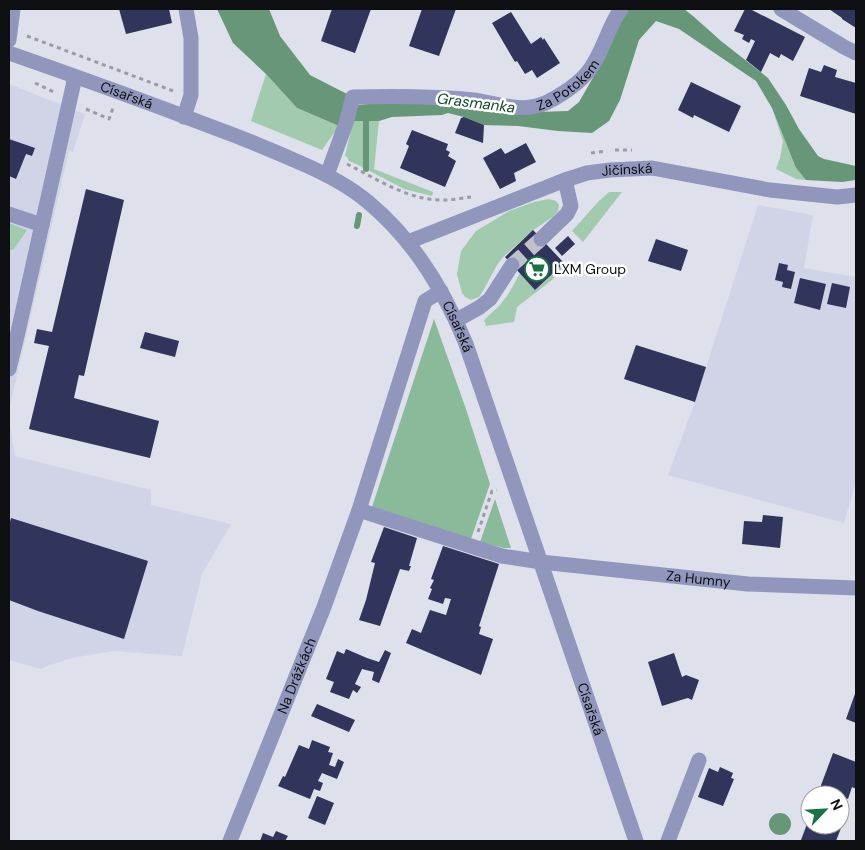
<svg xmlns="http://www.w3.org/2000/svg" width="865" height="850" font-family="'DM Sans',sans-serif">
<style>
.built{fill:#d1d4e7}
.green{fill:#a2caaf}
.forest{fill:#8bba9b}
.water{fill:#689678}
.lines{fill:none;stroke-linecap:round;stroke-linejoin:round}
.stream{stroke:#689678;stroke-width:6}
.building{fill:#31345b}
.minor-tunnel{stroke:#bfc1cb;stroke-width:15;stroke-dasharray:15 8;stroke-linecap:butt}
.path{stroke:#9a9ba5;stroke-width:3;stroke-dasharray:4 4;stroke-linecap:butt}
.minor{stroke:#9196bd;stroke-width:15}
.labels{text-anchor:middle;stroke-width:5;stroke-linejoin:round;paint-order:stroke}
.street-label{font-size:14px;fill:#0e0f12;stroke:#fff}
.poi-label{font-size:14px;fill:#0e0f12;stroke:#fff;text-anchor:start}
.water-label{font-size:15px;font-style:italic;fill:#144b2d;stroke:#fff}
</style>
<rect width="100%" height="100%" fill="#dee0ec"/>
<!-- built -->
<path class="built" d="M9,84L85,114L73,152L69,151L9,410Z
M758,205L813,215L804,268L856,277V481L844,523L668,475L695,402Z
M9,419L15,456L151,490V505L231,524L202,574L182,656L113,651L72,658L47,666L41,669L9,660Z"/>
<!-- green -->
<path class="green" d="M266,74L297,108L339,126L322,150L251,121Z
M772,108L796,168L806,180L796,179L776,169L780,158L783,141Z
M353,121H379L374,169L433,192L432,196L404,189L356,164L349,161L347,157L345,156Z
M609,192H622L583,242L572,231L598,202Z
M549,199L556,201L559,205L558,211L554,216L532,231L503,257L497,265L483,291L479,297L471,300L465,297L462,293L457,274L461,251L476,231L509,211L534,202Z
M9,223L27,230L14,249L9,250Z
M564,263L565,265L564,267L552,280L517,307L514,322L486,326L484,320L500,305L509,293L520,273L535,290Z"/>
<!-- forest -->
<path class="forest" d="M434,319L466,409L490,484L471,539L372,507Z
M495,499L511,548H504L480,542Z"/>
<!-- water -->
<path class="water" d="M217,9H269L280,36L310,75L347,94L357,105L393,102L466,104L536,112L568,111L579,102L602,62L624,14L629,9H684L693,16L721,41L768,78L786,105L799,129L818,156L824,159L856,166V180L842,182L806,180L796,168L772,108L756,81L679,29L656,21L639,40L620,100L609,121L592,133L558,131L518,126L484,125L464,117L448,113L442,115L392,117L379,121H353L339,126L297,108L266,74L233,43Z
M769 824a11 11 0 1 1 22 0a11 11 0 1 1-22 0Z"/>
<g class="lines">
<!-- stream -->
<path class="stream" d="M366,114V169
M357,226L359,215"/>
</g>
<!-- building -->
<path class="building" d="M119,9H169L172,23L126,34Z
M332,9H371L355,53L321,41Z
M422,9H456L439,56L409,46Z
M745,9H750L805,37L793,61L781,54L779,58L770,53L761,72L746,60L755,41L751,39L749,43L742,39L744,35L734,31Z
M829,9H856V28L842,19V18Z
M511,12L531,44L541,37L543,40L544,38L560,63L537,78L532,70L525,74L517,61L515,62L492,23Z
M824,65L837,70L835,77L856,83V114L800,96L809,68L821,72Z
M691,82L741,106L729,132L694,115L693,118L678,110Z
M464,117L484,125L483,143L455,133L461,118Z
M412,130L448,144L446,150L450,152L448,156L456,161L445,187L400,168L409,146L406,144Z
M9,139L35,148L32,156L26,154L16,179L9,176Z
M526,143L536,162L514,173L516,181L500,189L483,158L501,148L505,154Z
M86,189L124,200L84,376L79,375L74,398L159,421L150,458L29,429L49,346L34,343L37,329L52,332Z
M533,230L564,263L535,290L505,257Z
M568,236L575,244L562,256L555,248Z
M656,239L688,250L681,271L648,261Z
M779,263L788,265L787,270L795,272L791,289L782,287L783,282L775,280Z
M800,278L826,284L820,310L794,303Z
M832,283L850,287L846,308L827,304Z
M145,332L179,341L175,357L140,348Z
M636,345L706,367L695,402L624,379Z
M763,515L783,517L780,548L742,544L744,521L762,522Z
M11,518L148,561L124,639L38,611L9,600V526Z
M384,527L417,538L409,566H411L409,571L400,569L380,626L359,620L366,600L375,563L371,562Z
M443,546L499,564L479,626L481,627L479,634L493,639L481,675L406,643L412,629L421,633L430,610L446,615L451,599L445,598L443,604L428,599L432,589L430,588L434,580L431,579Z
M346,649L367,658L379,662L385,650L391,653L379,683L372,680L374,672L362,669L355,684L361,687L357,693L353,690L349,699L330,692L334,682L326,679L337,651L344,654Z
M674,653L682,677L686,675L699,680L692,700L688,698L681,700L662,706L648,662Z
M856,691V723L846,719Z
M317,704L355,720L349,732L311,716Z
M312,740L330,747L328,752L333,753L329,765L335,767L338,759L344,762L337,779L322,773L318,781L323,783L320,791L314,789L310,799L278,786L283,776L285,777L299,745L309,749Z
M833,753L856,762V789L852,787L848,799L820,788Z
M720,767L733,773L731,778L734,779L723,806L698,797L709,768L718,772Z
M317,796L334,803L325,825L308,818Z
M810,816V825H840V822L843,823L836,841H805L801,840Z
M276,831L288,836L285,841H260L263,833L273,837Z"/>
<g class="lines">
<!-- minor-tunnel -->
<path class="minor-tunnel" d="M512,265L541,239"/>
<!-- path -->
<path class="path" d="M27,36L176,92
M35,83L54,92
M86,109L109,119L113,108
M615,150H632
M591,153L607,151
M347,164C377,179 409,201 444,200C453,200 462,198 471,197
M478,532L492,491L497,490"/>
<!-- minor -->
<g class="minor">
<path d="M781,9L844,47L856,53"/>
<path d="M9,40L13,9"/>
<path id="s1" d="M9,53C78,77 147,102 215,128C245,139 274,151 303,164C326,174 349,186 368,202C414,240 444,290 466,344L636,841"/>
<path d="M184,117L191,95V38L186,9"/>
<path id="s2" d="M327,175L346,123L353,97C390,96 427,96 464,99C488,100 513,112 536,106C551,103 577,85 587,73C603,54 607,28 621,9"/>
<path d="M9,214L42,225"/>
<path d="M541,239L567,214L571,206L565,180"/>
<path id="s3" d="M408,242L565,180L587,173L610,170L652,168L770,190L837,197L856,195"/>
<path d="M457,320L480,307L490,299L512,265"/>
<path d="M9,369L18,332L75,77"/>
<path id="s4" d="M359,510L502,556L541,562L748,584L856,588"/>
<path id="s5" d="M230,841L324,607L359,510L425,301L441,291"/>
<path d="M668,841L699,760"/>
</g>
</g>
<!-- icons -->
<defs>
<symbol id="supermarket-ring" viewBox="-11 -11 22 22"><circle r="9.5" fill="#fff" stroke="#1a7144" stroke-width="1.5"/><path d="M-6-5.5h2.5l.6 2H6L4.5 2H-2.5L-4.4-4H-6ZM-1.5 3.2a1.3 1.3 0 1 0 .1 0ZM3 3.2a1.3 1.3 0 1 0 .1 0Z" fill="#1a7144"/></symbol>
</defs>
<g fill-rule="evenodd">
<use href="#supermarket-ring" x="523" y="255" width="28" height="28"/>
</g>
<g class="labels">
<!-- street labels -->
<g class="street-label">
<text dy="5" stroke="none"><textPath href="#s2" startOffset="305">Za Potokem</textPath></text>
<text dy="5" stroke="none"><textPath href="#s1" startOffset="125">Císařská</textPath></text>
<text dy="5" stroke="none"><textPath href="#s3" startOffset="232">Jičínská</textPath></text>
<text dy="5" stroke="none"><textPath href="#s1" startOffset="545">Císařská</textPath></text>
<text dy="5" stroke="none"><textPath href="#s4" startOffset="348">Za Humny</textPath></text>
<text dy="5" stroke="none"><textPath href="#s5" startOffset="178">Na Drážkách</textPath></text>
<text dy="5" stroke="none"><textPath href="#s1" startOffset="950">Císařská</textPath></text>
</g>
<!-- poi labels -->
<g class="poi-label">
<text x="554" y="274">LXM Group</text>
</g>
<!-- water labels -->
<g class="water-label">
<text transform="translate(476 103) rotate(7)" y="5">Grasmanka</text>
</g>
</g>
<!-- border -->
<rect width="865" height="850" fill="none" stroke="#0e0f12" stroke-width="20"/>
<!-- north arrow -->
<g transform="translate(825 810) rotate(65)"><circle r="24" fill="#ffffff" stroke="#9f9fa0"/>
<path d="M0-4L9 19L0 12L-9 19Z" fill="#1a7144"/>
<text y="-8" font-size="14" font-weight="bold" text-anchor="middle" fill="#0e0f12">N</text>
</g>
</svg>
